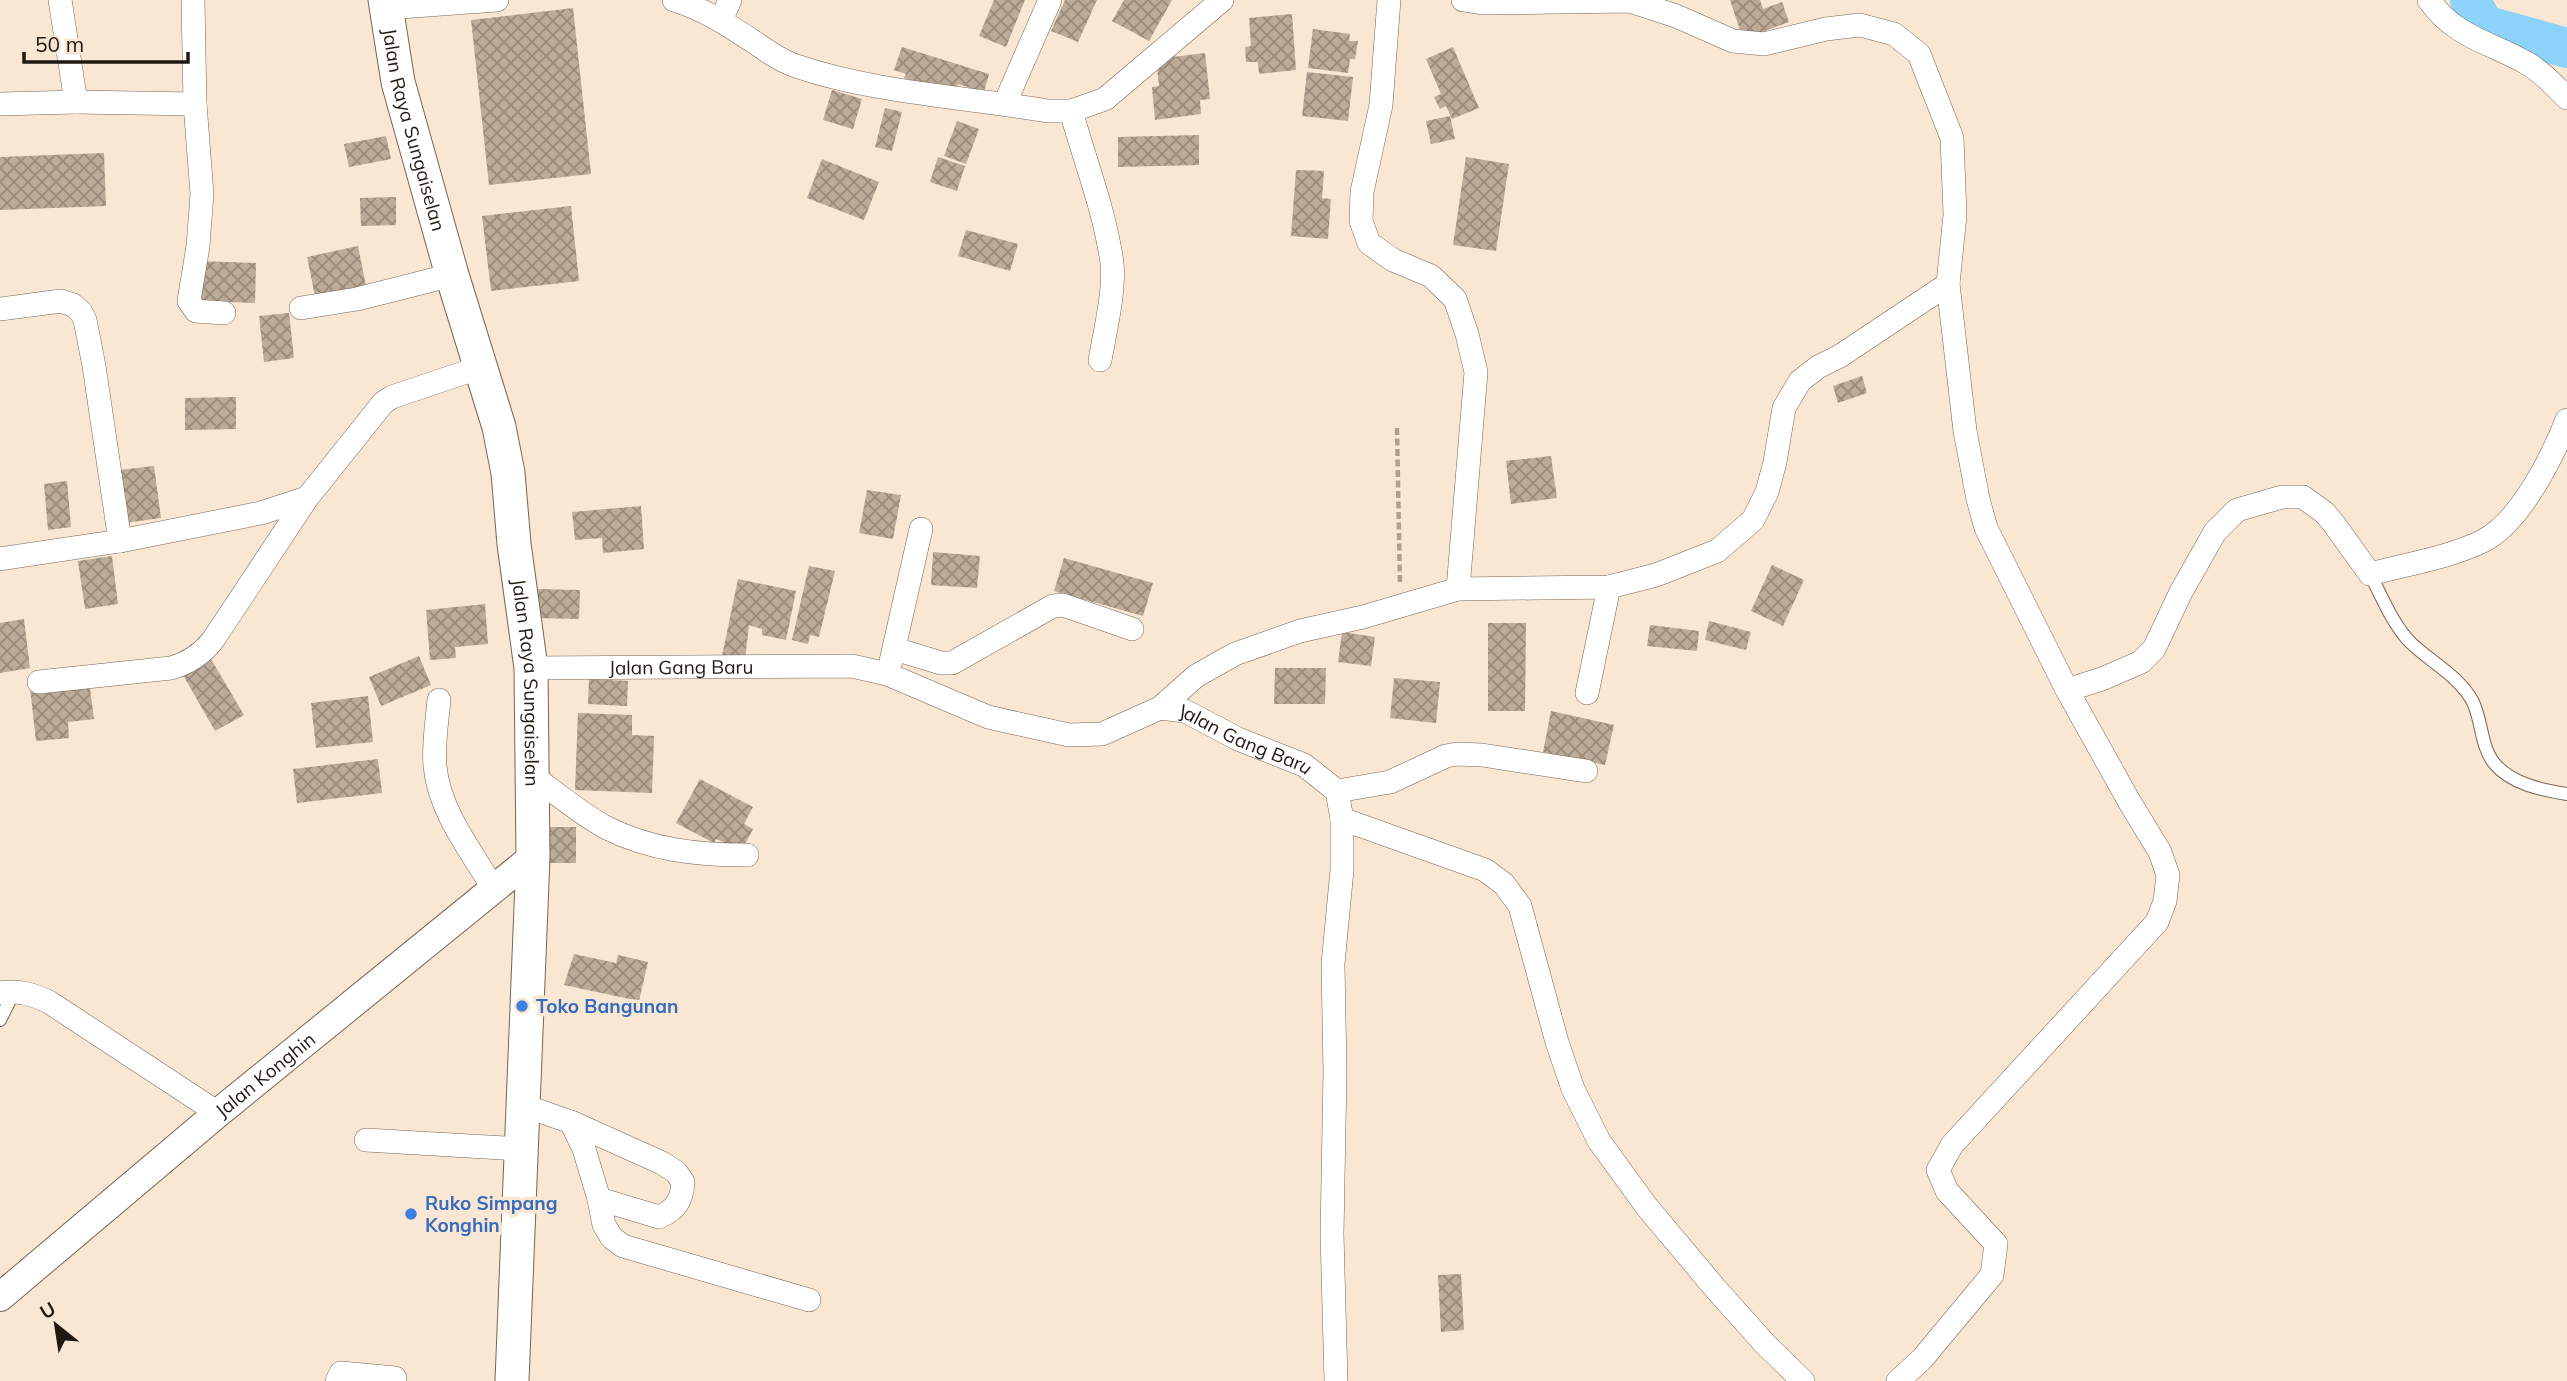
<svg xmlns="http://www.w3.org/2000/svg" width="2567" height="1381" font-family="Mulish,sans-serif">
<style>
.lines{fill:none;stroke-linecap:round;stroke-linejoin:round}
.river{stroke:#8cd2f9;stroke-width:40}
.building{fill:url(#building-cross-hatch)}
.service-casing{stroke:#766655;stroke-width:14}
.minor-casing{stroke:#766655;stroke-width:24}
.tertiary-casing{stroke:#766655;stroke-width:30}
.secondary-casing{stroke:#766655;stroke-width:35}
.path{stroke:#aea091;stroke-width:4.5;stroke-dasharray:7 3.5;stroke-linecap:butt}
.service{stroke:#fff;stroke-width:12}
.minor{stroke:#fff;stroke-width:23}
.tertiary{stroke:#fff;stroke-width:28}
.secondary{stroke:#fff;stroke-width:33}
.shop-dot{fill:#3f7fe0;stroke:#f9e6d3;stroke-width:2.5}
.labels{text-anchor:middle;stroke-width:7;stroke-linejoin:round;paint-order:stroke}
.street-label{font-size:19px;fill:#201912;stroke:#f9e6d3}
.shop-label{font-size:19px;font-weight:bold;fill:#366cbe;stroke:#f9e6d3;text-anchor:start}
</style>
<defs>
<pattern id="building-cross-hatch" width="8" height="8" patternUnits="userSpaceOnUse" patternTransform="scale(1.75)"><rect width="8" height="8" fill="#bdab99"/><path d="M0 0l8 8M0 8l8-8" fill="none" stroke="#998a7b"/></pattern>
</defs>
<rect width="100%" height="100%" fill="#f9e6d3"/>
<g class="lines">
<!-- river -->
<path class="river" d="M2470,0L2484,25L2567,48"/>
</g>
<!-- building -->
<path class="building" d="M994,0H1025L1006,47L979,36Z
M1065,0H1097L1078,42L1051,31Z
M1124,0H1172L1149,41L1112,21Z
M1730,0H1760L1763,9L1782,2L1789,22L1743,39Z
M573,8L591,174L489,185L471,20Z
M1292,14L1296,70L1259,74L1258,62H1246L1245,47L1251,46L1249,18Z
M1313,29L1350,34L1349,41H1358L1355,59H1350L1348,73L1308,68Z
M902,47L989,74L984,92L958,84L956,89L937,83L936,88L904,78L906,74L894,70Z
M1453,47L1479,108L1452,119L1446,106L1440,109L1434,97L1441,94L1426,59Z
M1205,53L1210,99L1200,100L1201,114L1155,120L1152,87L1159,86L1156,59Z
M1307,72L1353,77L1348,121L1302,116Z
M832,90L862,99L853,129L823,120Z
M885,108L902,112L892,151L875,147Z
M1450,116L1455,139L1431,144L1426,121Z
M957,121L979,129L966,164L944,156Z
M1199,135V165L1118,167V137Z
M386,136L391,159L349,167L344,144Z
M104,153L106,206L0,210V157Z
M938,157L965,166L957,191L930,182Z
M1466,157L1509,164L1496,251L1453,245Z
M822,159L879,182L864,220L807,198Z
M1296,170L1324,171L1322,198L1331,199L1328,239L1291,236Z
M396,197V225L361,226L360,198Z
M571,206L579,281L491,291L482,216Z
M966,230L1018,244L1010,271L958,256Z
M358,246L367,291L316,301L307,257Z
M198,261L256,263L255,303L197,301Z
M289,313L294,358L264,362L259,316Z
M1862,376L1867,393L1838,403L1833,386Z
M236,397V429L185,430V398Z
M1551,456L1557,498L1511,504L1506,461Z
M154,466L161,518L125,523L119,470Z
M67,481L71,527L48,530L44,484Z
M867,490L901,495L893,539L859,533Z
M641,506L644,549L603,553L602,538L575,540L572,512Z
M933,552L980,556L977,588L931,585Z
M112,556L118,604L85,609L78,561Z
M1064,558L1153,583L1143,616L1054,591Z
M1772,565L1804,580L1783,626L1751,611Z
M809,566L835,571L819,637L810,635L808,644L792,640Z
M738,579L796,591L786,640L762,635V629L749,625L745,660L721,661Z
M538,589L580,590L579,619L537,618Z
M485,604L488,644L455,647L456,658L430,660L426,610Z
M24,619L30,668L0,673V623Z
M1709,621L1751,632L1746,650L1705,640Z
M1488,623H1526L1525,711H1488Z
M1650,625L1699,631L1697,651L1647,646Z
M1342,632L1375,637L1371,666L1338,662Z
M419,656L431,685L381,706L369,677Z
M211,659L244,715L215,731L183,675Z
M1275,668H1326L1325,704H1274Z
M1394,678L1440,682L1436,723L1390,718Z
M589,679L628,681L627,706L588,704Z
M89,681L94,719L68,722L69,738L36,741L30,688Z
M368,696L373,742L316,748L311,703Z
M1551,711L1614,725L1605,765L1543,752Z
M578,713L632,715V735L654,736L652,793L575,790Z
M378,759L382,793L297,803L293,769Z
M700,779L753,807L744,824L753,829L742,850L716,839L714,843L676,823Z
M549,827H576V863H549Z
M574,954L616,963L618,955L648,962L639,1001L564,985Z
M1461,1274L1464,1330L1441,1332L1438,1275Z"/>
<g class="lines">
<defs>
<path id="service" d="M2370,574C2382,597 2393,625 2411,643C2432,663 2459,676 2473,702C2482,721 2481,747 2494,763C2511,784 2542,790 2567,794
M0,1020L15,990"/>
<g id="minor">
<path d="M60,0L76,102L195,104"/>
<path d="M193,0L195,104L202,194L198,246L189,301L196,311L224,313"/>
<path d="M674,0C704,9 728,25 754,42C767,51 781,61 796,66C875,93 966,97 1048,111H1071L1105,99L1222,0"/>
<path d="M1389,0L1381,105L1362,192L1361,221L1369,243L1393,260L1431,276L1455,299L1467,334L1476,372L1458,589"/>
<path d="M1463,0L1483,3L1630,1L1676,16L1733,41L1764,44L1826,29L1860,25L1894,34L1919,54L1952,138L1955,215L1948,284L1965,431L1978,499L1986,528L2067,690L2129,801L2160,852L2168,875L2165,901L2157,922L1952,1145L1938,1170L1947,1191L1996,1244L1992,1275L1922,1359L1898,1381"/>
<path d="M2429,0C2455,38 2493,43 2530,65C2544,74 2555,86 2567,98"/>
<path d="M386,8L497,0"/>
<path d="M721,20L730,0"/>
<path d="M1005,103L1050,0"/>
<path d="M0,104L76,102"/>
<path d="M1071,111C1085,161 1105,212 1112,263C1115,290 1105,332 1100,360"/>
<path d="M301,308L357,299L452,275"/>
<path d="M0,309L61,301L73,305L81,312L85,320L94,366L120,541"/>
<path d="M0,559L120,541L261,513L307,498L383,403L392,397L481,367"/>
<path d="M895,649L941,663H952L1053,606L1063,605L1132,629"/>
<path d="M891,661L921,529"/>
<path id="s1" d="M531,668L852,666L887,674L988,717L1069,735L1102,734L1160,708L1185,711L1238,739L1304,765L1337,791L1342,819V870L1333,964L1335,1072L1332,1234L1336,1381"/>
<path d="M39,682L171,668C189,663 202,654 213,640L307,498"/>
<path d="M2067,690L2102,679L2141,662L2154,649L2181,592L2215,532L2237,510L2282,497H2303L2325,513L2334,524L2370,574C2407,564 2448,558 2483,541C2520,522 2552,458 2567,420"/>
<path d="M1587,693L1609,587"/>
<path d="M439,700C437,721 433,745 435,766C439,811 471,851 494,889"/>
<path d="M1160,708L1196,676L1235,654L1300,631L1363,617L1458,589L1609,587L1656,575L1717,551L1753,520L1767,492L1775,462L1784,408L1800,381L1818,367L1840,356L1948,284"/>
<path d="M534,777C557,794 580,813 605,827C650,850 697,855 747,855"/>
<path d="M1337,791L1390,782L1446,756L1457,754L1482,755L1586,771"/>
<path d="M1342,819L1485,870L1504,884L1520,906L1557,1042L1573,1089L1599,1141L1647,1207L1715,1288L1765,1344L1803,1381"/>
<path d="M0,993C19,990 32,994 49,1002L218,1113"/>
<path d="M522,1105L571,1122L662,1163L676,1172L683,1182C682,1200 676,1210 659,1217L599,1199"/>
<path d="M571,1122L584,1149L599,1199L604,1225L612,1238L623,1246L809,1300"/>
<path d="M366,1140L521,1149"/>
<path d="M337,1381L341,1373L395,1378"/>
</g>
<g id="tertiary">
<path id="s2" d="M0,1297L218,1113L533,857"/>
</g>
<g id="secondary">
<path id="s3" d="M385,0L398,82L452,275L499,427L508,473L514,544L531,668L533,857L512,1381"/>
</g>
</defs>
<!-- service casing -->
<use href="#service" class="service-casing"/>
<!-- minor casing -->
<use href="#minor" class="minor-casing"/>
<!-- tertiary casing -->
<use href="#tertiary" class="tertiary-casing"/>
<!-- secondary casing -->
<use href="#secondary" class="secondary-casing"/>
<!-- path -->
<path class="path" d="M1397,428L1400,584"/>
<!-- service -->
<use href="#service" class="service"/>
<!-- minor -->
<use href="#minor" class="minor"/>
<!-- tertiary -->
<use href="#tertiary" class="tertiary"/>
<!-- secondary -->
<use href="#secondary" class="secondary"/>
</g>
<!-- markers -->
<g class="shop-dot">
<circle cx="522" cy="1006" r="7"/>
<circle cx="411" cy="1214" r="7"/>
</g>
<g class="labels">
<!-- street labels -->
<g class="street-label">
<text dy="7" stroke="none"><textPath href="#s3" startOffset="133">Jalan Raya Sungaiselan</textPath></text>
<text dy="7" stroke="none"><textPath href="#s1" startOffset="150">Jalan Gang Baru</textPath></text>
<text dy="7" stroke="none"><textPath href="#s3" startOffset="700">Jalan Raya Sungaiselan</textPath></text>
<text dy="7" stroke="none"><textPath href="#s1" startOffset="738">Jalan Gang Baru</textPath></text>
<text dy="7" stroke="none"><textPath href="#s2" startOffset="346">Jalan Konghin</textPath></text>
</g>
<!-- shop labels -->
<g class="shop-label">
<text x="536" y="1013">Toko Bangunan</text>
<text x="425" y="1210">Ruko Simpang<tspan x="425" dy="22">Konghin</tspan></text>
</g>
</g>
<!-- north arrow -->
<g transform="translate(56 1325) rotate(330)" stroke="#f9e6d3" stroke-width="5" paint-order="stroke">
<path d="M0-5L12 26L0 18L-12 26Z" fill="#201912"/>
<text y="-10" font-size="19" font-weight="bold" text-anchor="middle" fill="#201912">U</text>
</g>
<!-- scale -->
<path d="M24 52v10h164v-10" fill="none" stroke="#201912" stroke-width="3.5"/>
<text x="35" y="52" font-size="21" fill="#201912" stroke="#f9e6d3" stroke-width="5" paint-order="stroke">50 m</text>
</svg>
